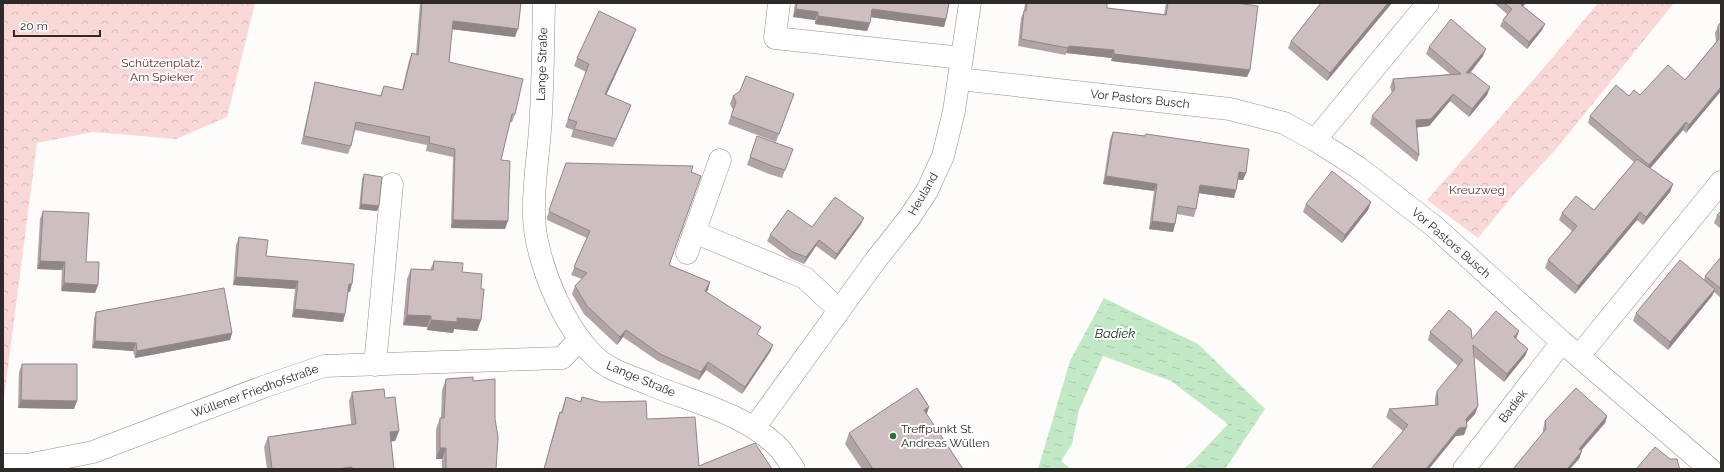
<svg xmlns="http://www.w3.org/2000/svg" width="1724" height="472" font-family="Raleway,sans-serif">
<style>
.park{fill:url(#park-crowns)}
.water{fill:url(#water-ripples)}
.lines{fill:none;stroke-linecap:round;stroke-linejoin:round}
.minor-casing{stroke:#988b8b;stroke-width:23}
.minor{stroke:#fff;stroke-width:22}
.wall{fill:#b0a4a4}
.shaded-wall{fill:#908686}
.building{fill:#cdbfbf;stroke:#908686}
.poi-dot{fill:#2a6e39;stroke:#fff;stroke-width:1.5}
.labels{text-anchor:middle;stroke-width:4;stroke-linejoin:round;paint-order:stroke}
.park-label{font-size:12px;fill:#69282c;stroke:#fff}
.street-label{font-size:12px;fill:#2f2a2a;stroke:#fff}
.poi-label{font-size:12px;fill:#2f2a2a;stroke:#fff;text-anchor:start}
.water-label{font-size:13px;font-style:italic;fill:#073413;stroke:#fff}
</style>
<defs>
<pattern id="park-crowns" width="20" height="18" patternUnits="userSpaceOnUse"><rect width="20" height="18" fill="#fad8d8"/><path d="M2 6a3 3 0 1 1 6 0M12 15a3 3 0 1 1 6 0" fill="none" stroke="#d7baba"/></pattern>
<pattern id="water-ripples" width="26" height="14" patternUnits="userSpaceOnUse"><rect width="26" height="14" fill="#c1e9c6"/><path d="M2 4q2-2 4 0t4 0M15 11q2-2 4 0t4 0" fill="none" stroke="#a6c8aa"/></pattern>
</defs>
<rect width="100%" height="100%" fill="#fefbfb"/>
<!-- park -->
<path class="park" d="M3,3H255L227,117L176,139L93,132L37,143L3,406Z
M1598,3H1674L1557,148L1515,193L1478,238L1427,200L1541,71Z"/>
<!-- water -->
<path class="water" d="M1104,298L1198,344L1265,409L1225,469H1183L1192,462L1228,424L1171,381L1103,356L1079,410L1072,444L1061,461L1071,469H1038L1070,361Z"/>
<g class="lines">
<defs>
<path id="minor" d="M544,3C543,45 543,88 540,130C538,158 533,186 534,215C534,259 569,345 609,367C621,374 636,378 649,384C692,402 741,412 776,445C783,451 788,461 794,469
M779,3L775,38L962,58
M959,79L1230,109L1284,123L1315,140L1359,168L1435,227L1562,342L1710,469
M1315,140L1428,3
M694,232L805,278L839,310
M687,253L720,160
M1579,356L1721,182
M375,365L392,184
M754,428L875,261L909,218L927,191L943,156L954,111L970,3
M3,465H27L93,452L263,387L324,366L562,358L579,340
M1464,469L1562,342"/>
</defs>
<!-- minor casing -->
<use href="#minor" class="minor-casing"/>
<!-- minor -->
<use href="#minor" class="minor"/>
</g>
<!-- wall -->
<path class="wall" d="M420,3H521L515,37L452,29L449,62L515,114L512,122H510L501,160L505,229L451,228L453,157L426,151L427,145L355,130L351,146L348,154L301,144L313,90L315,82L380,96L384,86L402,90L409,61L412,53L416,54Z
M795,3H949L946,19L944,27L870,17V23L867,31L815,24V20L793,17Z
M1025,3H1107V8L1164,14L1166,3H1237L1250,70L1247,77L1111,61L1112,58L1066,53V55L1018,46L1021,18L1024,11Z
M1321,3H1392L1327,81L1288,48L1291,41Z
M1494,3H1526L1523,6L1545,24L1542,30L1527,49L1500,26L1503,20L1507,14Z
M1721,22V91L1686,133L1683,130L1650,169L1673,184L1670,192L1643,225L1637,220L1575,294L1545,268L1548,260L1572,231L1559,220L1562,213L1594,210L1634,162L1588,123L1590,116L1640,95L1685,80L1716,42L1715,33L1718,26Z
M633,37L606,95L631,105L613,147L571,137L573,130L565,127L586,72L574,66L577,58Z
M1429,47L1483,56L1470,73L1490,87L1487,95L1469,117L1450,101L1429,126L1417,127L1419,155L1417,162L1370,124L1372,116L1392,93L1390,87L1393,79L1450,74L1426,54Z
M794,94L776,142L728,124L733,110L730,104L733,96Z
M1113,132L1145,136L1146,134L1246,173L1243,180H1238L1236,190L1234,198L1199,193L1196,209L1194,217L1177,214L1173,232L1149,229L1154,191L1103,184L1110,139Z
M757,136L793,149L782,178L769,174L747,165Z
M566,163L691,172L669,265L710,282L706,292L758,335L773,345L770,352L742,394L706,370L699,380L658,361L623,337L617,345L584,314L572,294L575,286L582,279L571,275L587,238L547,220V217Z
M364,174L379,206L377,211L359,209L362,179Z
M1371,202L1368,210L1342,243L1303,212L1306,204Z
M43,211L86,262L98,285L95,293L61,291L62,270L37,269L40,219Z
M1721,211V229L1714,223L1717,215Z
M861,224L835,260L816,246L804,264L790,258L767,241L770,235L812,227Z
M239,237L266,256L350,292H348L345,314L343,322L292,317L295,289L233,285L236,245Z
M1721,257V298L1714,292L1712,296L1668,350L1633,321L1636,313L1704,280L1705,276Z
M434,261L462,272L481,289V320L477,331L454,329L453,333L427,330V327L403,325L407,279L411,269L430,270Z
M96,312L232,333L230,340L135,358L133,351L92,348L94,319Z
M1430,332L1472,339H1516L1528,349L1525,356L1504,382L1473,356L1478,406L1475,414L1466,423L1464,435L1456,436L1403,431L1386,417L1389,409L1435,405V398L1437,391L1458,366L1428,340Z
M22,364L74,409L18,408L19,372Z
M446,379L473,381L496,469H442V459H436V429L440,418H441L442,390Z
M352,392L385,398L399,431L395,441H391L394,469H267L264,447L268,437L351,424L349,401Z
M566,397L580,402L582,397L647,419L699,466L772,469H544L557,420L560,412H561Z
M927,415L963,469H862L845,444L849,433Z
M1607,416L1605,423L1581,451L1579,459L1543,433V429L1545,421Z"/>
<!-- shaded-wall -->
<path class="shaded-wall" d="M1388,3H1392L1327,81L1330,73Z
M1523,3H1526L1519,11L1521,5Z
M796,9L818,12L815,20L793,17Z
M872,9L946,19L944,27L869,17Z
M818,16L870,23L867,31L815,24Z
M453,21L518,29L515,37L450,29Z
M1545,24L1542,30L1527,49L1529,42Z
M636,29L633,37L603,102L605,94Z
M1069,46L1114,50L1112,58L1066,53Z
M1486,49L1483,56L1464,81L1466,73Z
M1114,54L1250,70L1247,77L1111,61Z
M1490,87L1487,95L1469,117L1472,109Z
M1721,87V91L1686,133L1689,125Z
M1453,94L1450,101L1429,126L1414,128L1416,120Z
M631,105L628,113L613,147L616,139Z
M1686,122L1683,130L1646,173L1649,165Z
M1239,172L1246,173L1243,180L1237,179Z
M1106,176L1157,184L1154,191L1103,184Z
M1673,184L1670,192L1643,225L1646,217Z
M1200,185L1236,190L1234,198L1197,193Z
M1371,202L1368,210L1342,243L1345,235Z
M361,204L379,206L377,211L359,209Z
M1640,212L1637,220L1575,294L1578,286Z
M864,218L861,224L835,260L837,254Z
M453,220L508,221L505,229L451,228Z
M1152,221L1175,224L1173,232L1149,229Z
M819,240L816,246L804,264L806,257Z
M40,261L65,262L62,270L37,269Z
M236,277L298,281L295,289L233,285Z
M710,282L708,290L702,299L705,291Z
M64,283L98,285L95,293L61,291Z
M349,284H352L350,292H346Z
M1715,289L1712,296L1668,350L1670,342Z
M295,309L345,314L343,322L292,317Z
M407,315L431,316L427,327L403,325Z
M457,318L481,320L477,331L454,329L453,333L427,330L431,320Z
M626,330L623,337L617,345L620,337Z
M1519,331L1516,339L1514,337Z
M232,333L230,340L135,358L137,351Z
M95,341L136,343L133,351L92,348Z
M773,345L770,352L742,394L745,387Z
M1528,349L1525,356L1504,382L1507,374Z
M708,362L706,370L699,380L701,372Z
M21,400L77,401L74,409L18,408Z
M1478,406L1475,414L1463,427L1466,419Z
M929,407L926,417L924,410Z
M1607,416L1605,423L1576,456L1579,449Z
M1467,427L1464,435L1456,436L1429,469H1426L1459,428Z
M399,431L395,441L387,442L390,432Z
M440,448H446L442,459H436Z
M1582,451L1579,459L1570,469H1567Z
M352,467L351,469H338Z"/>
<!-- building -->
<path class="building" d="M422,3H521L518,29L453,21L449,62L523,79L515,114H512L501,160L510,161L508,221L453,220L455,149L429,143L430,137L356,122L351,146L304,136L315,82L381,96L384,86L403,90L412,53L418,55Z
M797,3H949L946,19L872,9L870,23L818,16V12L796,9Z
M1027,3H1107V8L1166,15L1168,3H1237L1258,6L1250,70L1114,54V50L1069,46L1068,48L1021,39L1024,11H1026Z
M1321,3H1388L1330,73L1291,41Z
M1504,3H1523L1521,5L1545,24L1529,42L1503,20L1512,9Z
M599,11L636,29L605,94L631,105L616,139L574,129L577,122L568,119L589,64L577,58Z
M1451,19L1486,49L1466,73H1472L1490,87L1472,109L1453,94L1431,119L1416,120L1419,155L1372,116L1395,89L1393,79L1461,74L1429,47Z
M1721,22V87L1689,125L1686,122L1649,165L1590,116L1616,85L1629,96L1634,90L1640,95L1668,65L1685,80L1719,39L1718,26Z
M746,76L794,94L779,134L731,116L736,102L733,96L740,91Z
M1113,132L1145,136L1146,134L1249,149L1246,173L1239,172L1236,190L1200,185L1196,209L1178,206L1175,224L1152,221L1157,184L1106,176Z
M757,136L793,149L785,170L772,166L750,157Z
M1637,159L1673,184L1646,217L1640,212L1578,286L1548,260L1577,226L1562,213L1576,196L1594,210Z
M566,163L693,166L691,172L701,176L669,265L710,282L705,291L761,327L757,334L773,345L745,387L708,362L701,372L660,354L626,330L620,337L587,306L575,286L587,273L574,267L590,231L550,212L549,210Z
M1332,171L1371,202L1345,235L1306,204Z
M364,174L382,177L379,206L361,204Z
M835,197L864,218L837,254L819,240L806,257L793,252L770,235L788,210L812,227Z
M43,211L89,213L86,262H99L98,285L64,283L65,262L40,261Z
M1721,211V218L1717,215Z
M239,237L268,240L266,256L354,264L352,284H349L345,314L295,309L298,281L236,277Z
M1721,257V289L1705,276Z
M1680,260L1715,289L1670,342L1636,313Z
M434,261L463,263L462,272L482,274L481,289H484L481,320L457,318V322L431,320V316L407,315L411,269L433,270Z
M224,288L232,333L137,351L136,343L95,341L96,312Z
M1449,310L1471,329L1472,339L1496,311L1519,331L1514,337L1528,349L1507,374L1473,345L1478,406L1466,419L1467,427L1459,428L1426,469H1371L1408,425L1389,409L1438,405L1437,391L1463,360L1430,332Z
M22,364H77V401L21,400Z
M473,377V381L495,379V419L498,437L496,469H446V448H440V418H444L446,379Z
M917,388L929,407L924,410L963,469H873L849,433Z
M1576,388L1607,416L1579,449L1582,451L1567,469H1513L1546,429L1545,421Z
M384,389L385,398L395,397L399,431L390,432L394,469H352V467L338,469H272L268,437L356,424L352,392Z
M566,397L581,402L582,397L601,402L646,401L647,419L695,417L699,466L755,443L772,469H544L560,412L562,413Z
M1655,447L1670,459H1677L1679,467L1681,469H1636Z"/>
<!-- markers -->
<circle class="poi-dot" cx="893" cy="436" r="4"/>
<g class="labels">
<!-- park labels -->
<g class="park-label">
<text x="162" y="67">Schützenplatz,<tspan x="162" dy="14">Am Spieker</tspan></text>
<text x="1477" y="194">Kreuzweg</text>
</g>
<!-- street labels -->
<g class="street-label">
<text transform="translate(542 64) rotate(-88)" y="4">Lange Straße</text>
<text transform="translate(1140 99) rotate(6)" y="4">Vor Pastors Busch</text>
<text transform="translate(923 194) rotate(-60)" y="4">Heuland</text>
<text transform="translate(1451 243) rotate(41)" y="4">Vor Pastors Busch</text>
<text transform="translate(641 379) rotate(23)" y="4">Lange Straße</text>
<text transform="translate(255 391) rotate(-20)" y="4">Wüllener Friedhofstraße</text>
<text transform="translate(1513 406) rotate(-52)" y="4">Badiek</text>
</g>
<!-- poi labels -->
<g class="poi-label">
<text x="901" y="433">Treffpunkt St.<tspan x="901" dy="14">Andreas Wüllen</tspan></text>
</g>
<!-- water labels -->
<g class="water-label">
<text x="1115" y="338">Badiek</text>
</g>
</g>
<!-- border -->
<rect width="1724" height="472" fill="none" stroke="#2f2a2a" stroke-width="8"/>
<!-- scale -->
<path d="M14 30v6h86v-6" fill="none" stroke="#2f2a2a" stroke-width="2"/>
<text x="20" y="30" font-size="12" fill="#2f2a2a" stroke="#ffffff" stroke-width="3" paint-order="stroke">20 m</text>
</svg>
